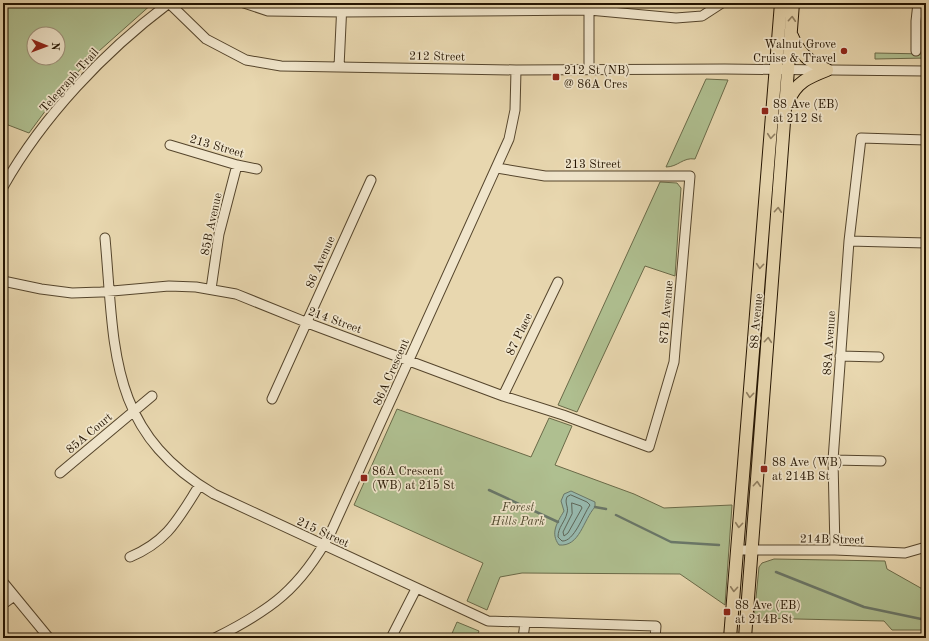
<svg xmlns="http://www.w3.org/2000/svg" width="929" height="641" font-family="'Old Standard TT',serif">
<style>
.green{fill:#afbf90;stroke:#6a6a48;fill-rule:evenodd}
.water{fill:#97b9ae;stroke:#697769}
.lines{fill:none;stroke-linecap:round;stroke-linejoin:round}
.shore{stroke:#5e6658;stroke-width:1}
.stream{stroke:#697769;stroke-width:2.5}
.minor-casing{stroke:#55452c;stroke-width:11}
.major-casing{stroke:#241401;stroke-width:14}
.minor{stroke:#f0e5cb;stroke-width:9}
.major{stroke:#e8d7af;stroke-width:12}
.oneway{stroke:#907f61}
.poi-dot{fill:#8f2418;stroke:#f0e5cb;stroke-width:1.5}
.labels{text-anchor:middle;stroke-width:3.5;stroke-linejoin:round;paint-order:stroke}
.poi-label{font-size:12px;fill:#241401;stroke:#f0e5cb;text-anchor:start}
.street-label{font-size:12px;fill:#241401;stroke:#f0e5cb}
.park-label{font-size:12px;font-style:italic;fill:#4e472c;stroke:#f0e5cb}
</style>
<rect width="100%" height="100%" fill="#e8d7af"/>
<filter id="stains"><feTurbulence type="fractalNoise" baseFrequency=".005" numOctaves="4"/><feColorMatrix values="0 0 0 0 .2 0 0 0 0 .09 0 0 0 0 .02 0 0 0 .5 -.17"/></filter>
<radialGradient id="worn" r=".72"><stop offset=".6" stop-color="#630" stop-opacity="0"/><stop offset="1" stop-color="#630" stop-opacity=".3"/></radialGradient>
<!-- green -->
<path class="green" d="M3,3H153L90,59L60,91L29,133L3,123ZM34,34H58V58H34Z
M875,53L926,54V58L875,59Z
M706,79L728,80L695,159C683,157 678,167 666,167Z
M660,182L677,183L681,188L675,276L645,266L577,412L558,405Z
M397,409L531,457L549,418L572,426L555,465L634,494L664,508L732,505L725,605L680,574L522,573L500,577L487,610L467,601L483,563L354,505Z
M774,559L885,561L887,569L926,591V630H892L884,621L754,618L759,567L762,563Z
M457,622L479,631L476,638H450Z"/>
<!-- water -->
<path class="water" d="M571,491L595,502V507C583,520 580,547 559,545C550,533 557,523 564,511L561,501L564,494Z"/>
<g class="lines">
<!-- shore -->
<path class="shore" d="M571,495L587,502L590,505C583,515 574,542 562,541L558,537C558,527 565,522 567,513C569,507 564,503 567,497Z
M572,503L581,506L582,508L568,533L564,536L563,532L572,514Z"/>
<!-- stream -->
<path class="stream" d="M489,490L558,522
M595,507L606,509
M616,515L671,542L719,545
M776,572L864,607L926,620"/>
<defs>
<path id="minor" d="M169,3L206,39L246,60L281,66L516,70L725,69L926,71
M244,3L268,11L342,12L589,10L676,18L702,16L722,3
M589,10V69
M916,51V21L918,3
M339,67L342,3
M170,145L237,165L257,169
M3,187C43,116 104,52 169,3
M105,238C115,347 107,431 214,494L488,621L656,626L655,638
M849,241L926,243
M3,281L41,289L72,293L101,292L169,286L196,287L236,294L313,325L503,396L563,415L649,447L674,362L690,176H545L497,168
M211,289L219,234L237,165
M840,356L879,357
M503,396L558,282
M272,399L371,180
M833,460L881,461
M60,473L152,396
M737,550H835L905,553L926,547
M835,550L833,460L849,241L861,138L926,140
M130,557C168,541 178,519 199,486
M3,582L49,638
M3,604L14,596
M215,638C271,610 300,589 331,532L509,139L515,110L516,70
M391,638L416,589
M523,638L525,623"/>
<path id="major" d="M792,36C799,54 810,62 827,70
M788,102C796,82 809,77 827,70
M730,638L781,3
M745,638L793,3"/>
</defs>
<!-- minor casing -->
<use href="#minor" class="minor-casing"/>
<!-- major casing -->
<use href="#major" class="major-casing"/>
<!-- minor -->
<use href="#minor" class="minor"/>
<!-- major -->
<use href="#major" class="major"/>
</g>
<!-- one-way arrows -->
<defs><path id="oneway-chevron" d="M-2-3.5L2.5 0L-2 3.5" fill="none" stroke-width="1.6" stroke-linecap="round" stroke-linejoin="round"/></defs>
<g class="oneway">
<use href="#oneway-chevron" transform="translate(792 19) rotate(-86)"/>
<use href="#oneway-chevron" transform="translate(771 136) rotate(95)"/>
<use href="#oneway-chevron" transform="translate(778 210) rotate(-86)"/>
<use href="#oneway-chevron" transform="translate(760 266) rotate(95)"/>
<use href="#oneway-chevron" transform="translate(768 340) rotate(-85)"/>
<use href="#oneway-chevron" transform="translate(750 395) rotate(95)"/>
<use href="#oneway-chevron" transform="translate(757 484) rotate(-85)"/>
<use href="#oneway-chevron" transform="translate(739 525) rotate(95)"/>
<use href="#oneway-chevron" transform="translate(734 589) rotate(94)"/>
</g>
<!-- markers -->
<g class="poi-dot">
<circle cx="844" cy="51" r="4"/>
<rect x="552" y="73" width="8" height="8" rx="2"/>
<rect x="761" y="107" width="8" height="8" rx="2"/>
<rect x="760" y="465" width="8" height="8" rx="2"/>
<rect x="360" y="474" width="8" height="8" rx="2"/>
<rect x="723" y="608" width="8" height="8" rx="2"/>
</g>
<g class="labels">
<!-- poi labels -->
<g class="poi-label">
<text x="836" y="48" text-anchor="end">Walnut Grove<tspan x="836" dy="14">Cruise &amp; Travel</tspan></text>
<text x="564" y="74">212 St (NB)<tspan x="564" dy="14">@ 86A Cres</tspan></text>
<text x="773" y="108">88 Ave (EB)<tspan x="773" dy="14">at 212 St</tspan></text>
<text x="772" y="466">88 Ave (WB)<tspan x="772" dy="14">at 214B St</tspan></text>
<text x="372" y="475">86A Crescent<tspan x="372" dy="14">(WB) at 215 St</tspan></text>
<text x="735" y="609">88 Ave (EB)<tspan x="735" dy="14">at 214B St</tspan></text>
</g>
<!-- street labels -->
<g class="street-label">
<text transform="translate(437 56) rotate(1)" y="4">212 Street</text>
<text transform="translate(69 80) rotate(-48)" y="4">Telegraph Trail</text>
<text transform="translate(217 146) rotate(16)" y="4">213 Street</text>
<text x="593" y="168">213 Street</text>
<text transform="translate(211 224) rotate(-78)" y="4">85B Avenue</text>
<text transform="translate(320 262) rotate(-66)" y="4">86 Avenue</text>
<text transform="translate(666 312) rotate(-85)" y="4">87B Avenue</text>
<text transform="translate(335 320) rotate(20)" y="4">214 Street</text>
<text transform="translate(756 321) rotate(-85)" y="4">88 Avenue</text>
<text transform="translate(519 334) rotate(-64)" y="4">87 Place</text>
<text transform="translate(829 343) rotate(-86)" y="4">88A Avenue</text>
<text transform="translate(391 372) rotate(-66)" y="4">86A Crescent</text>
<text transform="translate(89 433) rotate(-40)" y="4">85A Court</text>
<text transform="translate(323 532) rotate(25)" y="4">215 Street</text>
<text transform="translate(832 539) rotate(1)" y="4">214B Street</text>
</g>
<!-- park labels -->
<g class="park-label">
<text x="518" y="511">Forest<tspan x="518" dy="14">Hills Park</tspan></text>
</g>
</g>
<!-- margin -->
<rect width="929" height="641" fill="none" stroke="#e8d7af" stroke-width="16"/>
<rect x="4" y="4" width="921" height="633" fill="none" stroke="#241401" stroke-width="2"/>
<rect x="8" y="8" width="913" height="625" fill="none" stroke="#241401"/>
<!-- north arrow -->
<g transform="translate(46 46) rotate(91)"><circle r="19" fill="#f0e5cb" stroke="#9e917a"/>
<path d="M0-3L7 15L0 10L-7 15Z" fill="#8f2418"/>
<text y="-6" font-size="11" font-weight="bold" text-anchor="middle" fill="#241401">N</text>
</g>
<rect width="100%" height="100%" filter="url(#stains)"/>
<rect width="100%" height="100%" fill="url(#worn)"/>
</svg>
